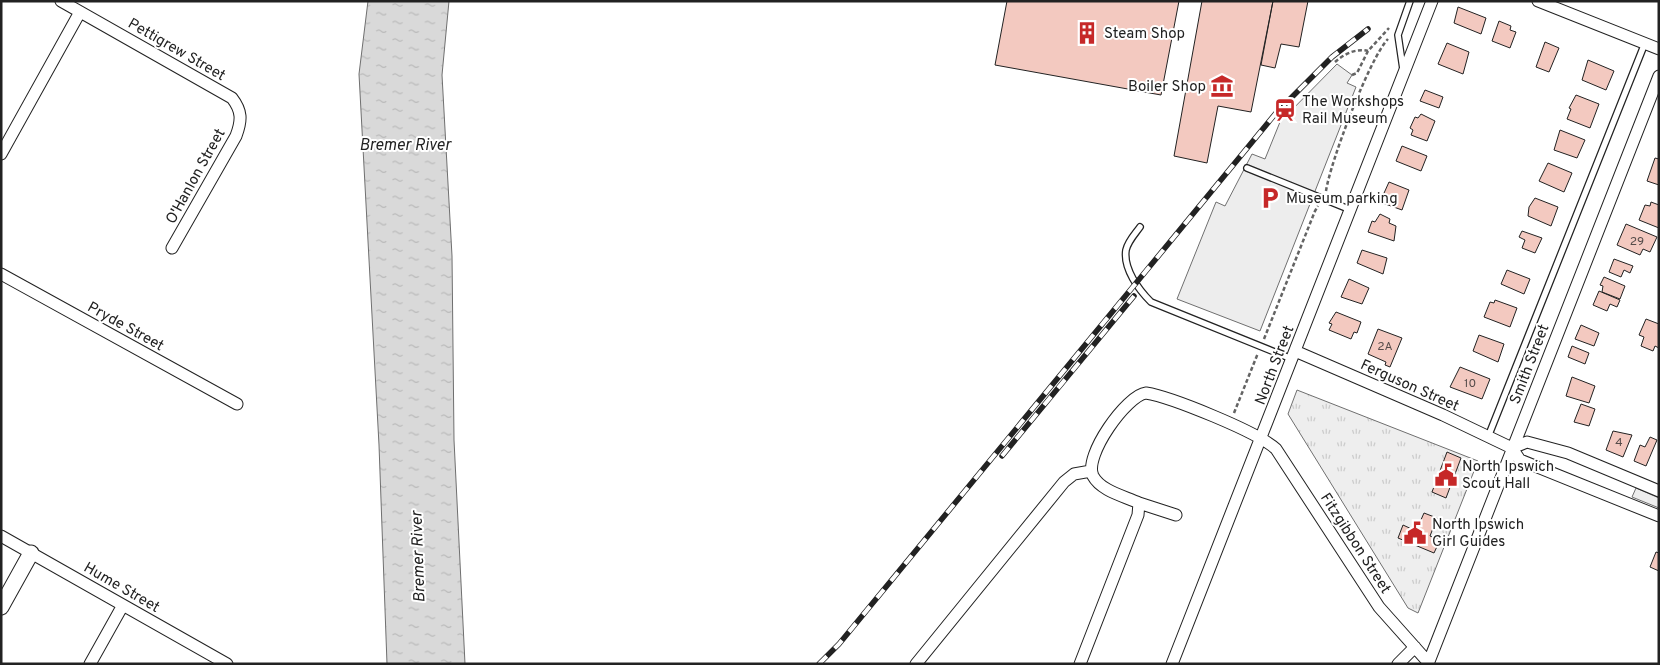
<svg xmlns="http://www.w3.org/2000/svg" width="1660" height="665" font-family="Overpass,sans-serif">
<style>
.park{fill:url(#park-tufts);stroke:#6f6f6f}
.parking{fill:#ededed;stroke:#6f6f6f}
.water{fill:url(#water-ripples);stroke:#6f6f6f}
.building{fill:#f3c9c0;stroke:#222}
.lines{fill:none;stroke-linecap:round;stroke-linejoin:round}
.lane-casing{stroke:#222;stroke-width:8}
.street-casing{stroke:#222;stroke-width:13}
.secondary-casing{stroke:#222;stroke-width:17}
.path{stroke:#646464;stroke-width:2.5;stroke-dasharray:4 2.5;stroke-linecap:butt}
.lane{stroke:#fff;stroke-width:5.5}
.street{stroke:#fff;stroke-width:11}
.secondary{stroke:#fff;stroke-width:15}
.rail-casing{stroke:#222;stroke-width:5.5}
.rail{stroke:#fff;stroke-width:4;stroke-dasharray:11;stroke-linecap:butt}
.labels{text-anchor:middle;stroke-width:4;stroke-linejoin:round;paint-order:stroke}
.number-label{font-size:12px;fill:#564c4a}
.poi-label{font-size:15px;fill:#222;stroke:#fff;text-anchor:start}
.street-label{font-size:15px;fill:#222;stroke:#fff}
.water-label{font-size:16px;font-style:italic;fill:#222;stroke:#fff}
</style>
<defs>
<pattern id="park-tufts" width="24" height="20" patternUnits="userSpaceOnUse" patternTransform="scale(1.25)"><rect width="24" height="20" fill="#eee"/><path d="M3 7l-1-3M5 7V3M7 7l1-3M15 17l-1-3M17 17v-4M19 17l1-3" fill="none" stroke="#ccc"/></pattern>
<pattern id="water-ripples" width="26" height="14" patternUnits="userSpaceOnUse" patternTransform="scale(1.25)"><rect width="26" height="14" fill="#d9d9d9"/><path d="M2 4q2-2 4 0t4 0M15 11q2-2 4 0t4 0" fill="none" stroke="#bababa"/></pattern>
</defs>
<rect width="100%" height="100%" fill="#fff"/>
<!-- park -->
<path class="park" d="M1297,390L1478,461L1418,613L1408,608L1288,414Z"/>
<!-- parking -->
<path class="parking" d="M1337,64L1352,75L1347,83L1356,87L1260,331L1177,299L1216,202L1225,206L1252,154L1265,159L1280,122Z
M1636,488L1659,498V508L1632,497Z"/>
<!-- water -->
<path class="water" d="M368,1H449L442,75L452,256L454,440L465,664H387L379,445L359,74Z"/>
<!-- building -->
<path class="building" d="M1007,1H1179L1161,95L995,65Z
M1202,1H1273L1251,112L1218,106L1207,163L1174,156Z
M1273,1H1308L1299,47L1281,44L1275,68L1261,65Z
M1458,7L1486,18L1481,34L1454,23Z
M1499,21L1511,26L1510,30L1516,32L1510,48L1492,41Z
M1545,42L1559,48L1549,72L1536,67Z
M1447,43L1469,52L1463,74L1438,64Z
M1588,60L1614,71L1606,90L1582,80Z
M1425,90L1443,97L1439,108L1420,101Z
M1576,95L1599,104L1590,128L1567,119L1571,109L1569,108Z
M1421,114L1435,121L1427,141L1411,135L1413,130L1410,128L1415,117L1418,118Z
M1560,130L1585,140L1577,158L1554,150Z
M1402,146L1427,156L1421,171L1396,161Z
M1655,158L1659,159V185L1647,181Z
M1548,163L1572,173L1564,192L1539,181Z
M1389,182L1409,190L1402,210L1380,202Z
M1535,198L1558,207L1551,226L1528,216L1529,207Z
M1651,202L1659,205V228L1639,220L1645,205L1650,206Z
M1380,214L1390,219L1389,223L1396,226L1394,241L1368,232L1372,221L1375,222Z
M1626,224L1657,237L1650,252L1643,249L1640,255L1617,245Z
M1522,231L1542,238L1535,253L1522,248L1525,240L1519,237Z
M1362,250L1387,258L1383,274L1357,263Z
M1614,259L1633,266L1630,273L1624,270L1621,277L1609,272Z
M1507,270L1530,279L1524,294L1501,284Z
M1604,277L1625,286L1620,299L1602,292L1603,286L1600,285Z
M1349,279L1369,288L1362,304L1341,297Z
M1599,291L1620,300L1617,307L1610,304L1607,311L1593,305Z
M1495,300L1517,308L1510,327L1484,317L1490,302L1494,303Z
M1336,312L1361,322L1357,333L1354,332L1351,339L1329,330L1332,324L1329,323Z
M1646,319L1659,324V348L1655,346L1653,351L1641,346L1644,337L1639,335Z
M1581,325L1599,333L1594,346L1575,339Z
M1378,329L1402,338L1390,367L1385,365L1386,362L1368,354Z
M1479,335L1504,344L1498,362L1473,351Z
M1572,346L1589,353L1585,364L1568,357Z
M1460,367L1490,379L1482,399L1450,387Z
M1572,377L1595,386L1589,403L1566,396Z
M1581,404L1595,409L1589,426L1574,422Z
M1613,431L1632,435L1623,457L1606,450Z
M1650,437L1657,440L1646,466L1634,461L1640,445L1645,447Z
M1447,452L1461,458L1446,498L1432,492Z
M1424,513L1437,518L1430,536L1440,540L1434,553L1398,538L1403,525L1416,531Z
M1656,552L1659,553V571L1650,567Z"/>
<g class="lines">
<defs>
<path id="lane" d="M1403,69L1398,35L1410,1
M1247,168L1351,210
M1140,227C1135,234 1128,241 1126,250C1123,269 1139,290 1151,302L1292,359
M1488,437L1645,43"/>
<path id="street" d="M61,1L232,98C242,111 242,120 236,136L172,248
M1538,1L1659,49
M1,154L80,12
M1,274L237,404
M1295,351L1443,415L1512,448L1520,460L1659,516
M1512,448L1527,442L1568,453L1659,491
M1139,503L1176,515
M1,536L227,664
M90,664L123,605
M916,664L1064,482L1074,474L1091,471
M1080,664L1138,515L1139,503C1124,496 1101,491 1093,476C1083,456 1127,395 1146,393C1171,397 1258,432 1276,449L1379,607L1428,662
M1172,664L1432,1
M1398,664L1415,647
M1428,664L1659,76"/>
<path id="secondary" d="M1,607L31,553"/>
</defs>
<!-- lane casing -->
<use href="#lane" class="lane-casing"/>
<!-- street casing -->
<use href="#street" class="street-casing"/>
<!-- secondary casing -->
<use href="#secondary" class="secondary-casing"/>
<!-- path -->
<path class="path" d="M1335,62C1344,54 1356,48 1368,51
M1352,75L1357,73L1368,51L1389,28
M1326,191C1330,163 1369,59 1388,39
M1264,339L1315,211L1318,206
M1234,413L1258,353"/>
<!-- lane -->
<use href="#lane" class="lane"/>
<!-- street -->
<use href="#street" class="street"/>
<!-- secondary -->
<use href="#secondary" class="secondary"/>
<defs>
<path id="rail" d="M1002,456L1134,296
M819,664L839,644L1276,113L1332,57L1368,29"/>
</defs>
<!-- rail casing -->
<use href="#rail" class="rail-casing"/>
<!-- rail -->
<use href="#rail" class="rail"/>
</g>
<!-- icons -->
<defs>
<symbol id="building-bare" viewBox="-9 -9 18 18"><path d="M-4-6H4V6H1V3H-1V6H-4ZM-2.5-4.3h1.7v1.8h-1.7ZM.8-4.3h1.7v1.8H.8ZM-2.5-1h1.7V.8h-1.7ZM.8-1h1.7V.8H.8Z" fill="#c62828" stroke="#fff" stroke-width="2.5" paint-order="stroke"/></symbol>
<symbol id="museum-bare" viewBox="-9 -9 18 18"><path d="M0-6L6-3V-2H-6V-3ZM-5-1h2V3h-2ZM-1-1h2V3h-2ZM3-1h2V3H3ZM-6 4H6V6H-6Z" fill="#c62828" stroke="#fff" stroke-width="2.5" paint-order="stroke"/></symbol>
<symbol id="station-bare" viewBox="-9 -9 18 18"><path d="M-3-6H3Q5-6 5-4V2Q5 4 3 4L4.5 6H3L1.5 4h-3L-3 6H-4.5L-3 4Q-5 4-5 2V-4Q-5-6-3-6ZM-3.5-4v3h7v-3ZM-3.5 1v1.5H-2V1ZM2 1v1.5H3.5V1Z" fill="#c62828" stroke="#fff" stroke-width="2.5" paint-order="stroke"/></symbol>
<symbol id="parking-bare" viewBox="-9 -9 18 18"><path d="M-3.5-5.5H1a3.5 3.5 0 0 1 0 7H-1V5.5H-3.5ZM-1-3.4V-.6H.8a1.4 1.4 0 0 0 0-2.8Z" fill="#c62828" stroke="#fff" stroke-width="2.5" paint-order="stroke"/></symbol>
<symbol id="civic-bare" viewBox="-9 -9 18 18"><path d="M-.6-6.5H3V-4.5H.6V-3L4-1V1h2V6H-6V1h2V-1L-.6-3ZM-1.2 2.5V6h2.4V2.5Z" fill="#c62828" stroke="#fff" stroke-width="2.5" paint-order="stroke"/></symbol>
</defs>
<g fill-rule="evenodd">
<use href="#building-bare" x="1071" y="17" width="32" height="32"/>
<use href="#museum-bare" x="1206" y="70" width="32" height="32"/>
<use href="#station-bare" x="1269" y="94" width="32" height="32"/>
<use href="#parking-bare" x="1254" y="182" width="32" height="32"/>
<use href="#civic-bare" x="1430" y="459" width="32" height="32"/>
<use href="#civic-bare" x="1399" y="517" width="32" height="32"/>
</g>
<g class="labels">
<!-- number labels -->
<g class="number-label">
<text x="1637" y="245">29</text>
<text x="1385" y="350">2A</text>
<text x="1470" y="387">10</text>
<text x="1619" y="446">4</text>
</g>
<!-- poi labels -->
<g class="poi-label">
<text x="1104" y="38">Steam Shop</text>
<text x="1206" y="91" text-anchor="end">Boiler Shop</text>
<text x="1302" y="106">The Workshops<tspan x="1302" dy="17">Rail Museum</tspan></text>
<text x="1286" y="203">Museum parking</text>
<text x="1462" y="471">North Ipswich<tspan x="1462" dy="17">Scout Hall</tspan></text>
<text x="1432" y="529">North Ipswich<tspan x="1432" dy="17">Girl Guides</tspan></text>
</g>
<!-- street labels -->
<g class="street-label">
<text transform="translate(177 49) rotate(30)" y="5">Pettigrew Street</text>
<text transform="translate(195 176) rotate(-61)" y="5">O'Hanlon Street</text>
<text transform="translate(126 326) rotate(29)" y="5">Pryde Street</text>
<text transform="translate(1529 364) rotate(-69)" y="5">Smith Street</text>
<text transform="translate(1274 365) rotate(-69)" y="5">North Street</text>
<text transform="translate(1410 385) rotate(24)" y="5">Ferguson Street</text>
<text transform="translate(1356 543) rotate(57)" y="5">Fitzgibbon Street</text>
<text transform="translate(122 587) rotate(30)" y="5">Hume Street</text>
</g>
<!-- water labels -->
<g class="water-label">
<text x="405" y="150">Bremer River</text>
<text transform="translate(417 557) rotate(-92)" y="6">Bremer River</text>
</g>
</g>
<!-- border -->
<rect width="1660" height="665" fill="none" stroke="#222222" stroke-width="5"/>
</svg>
